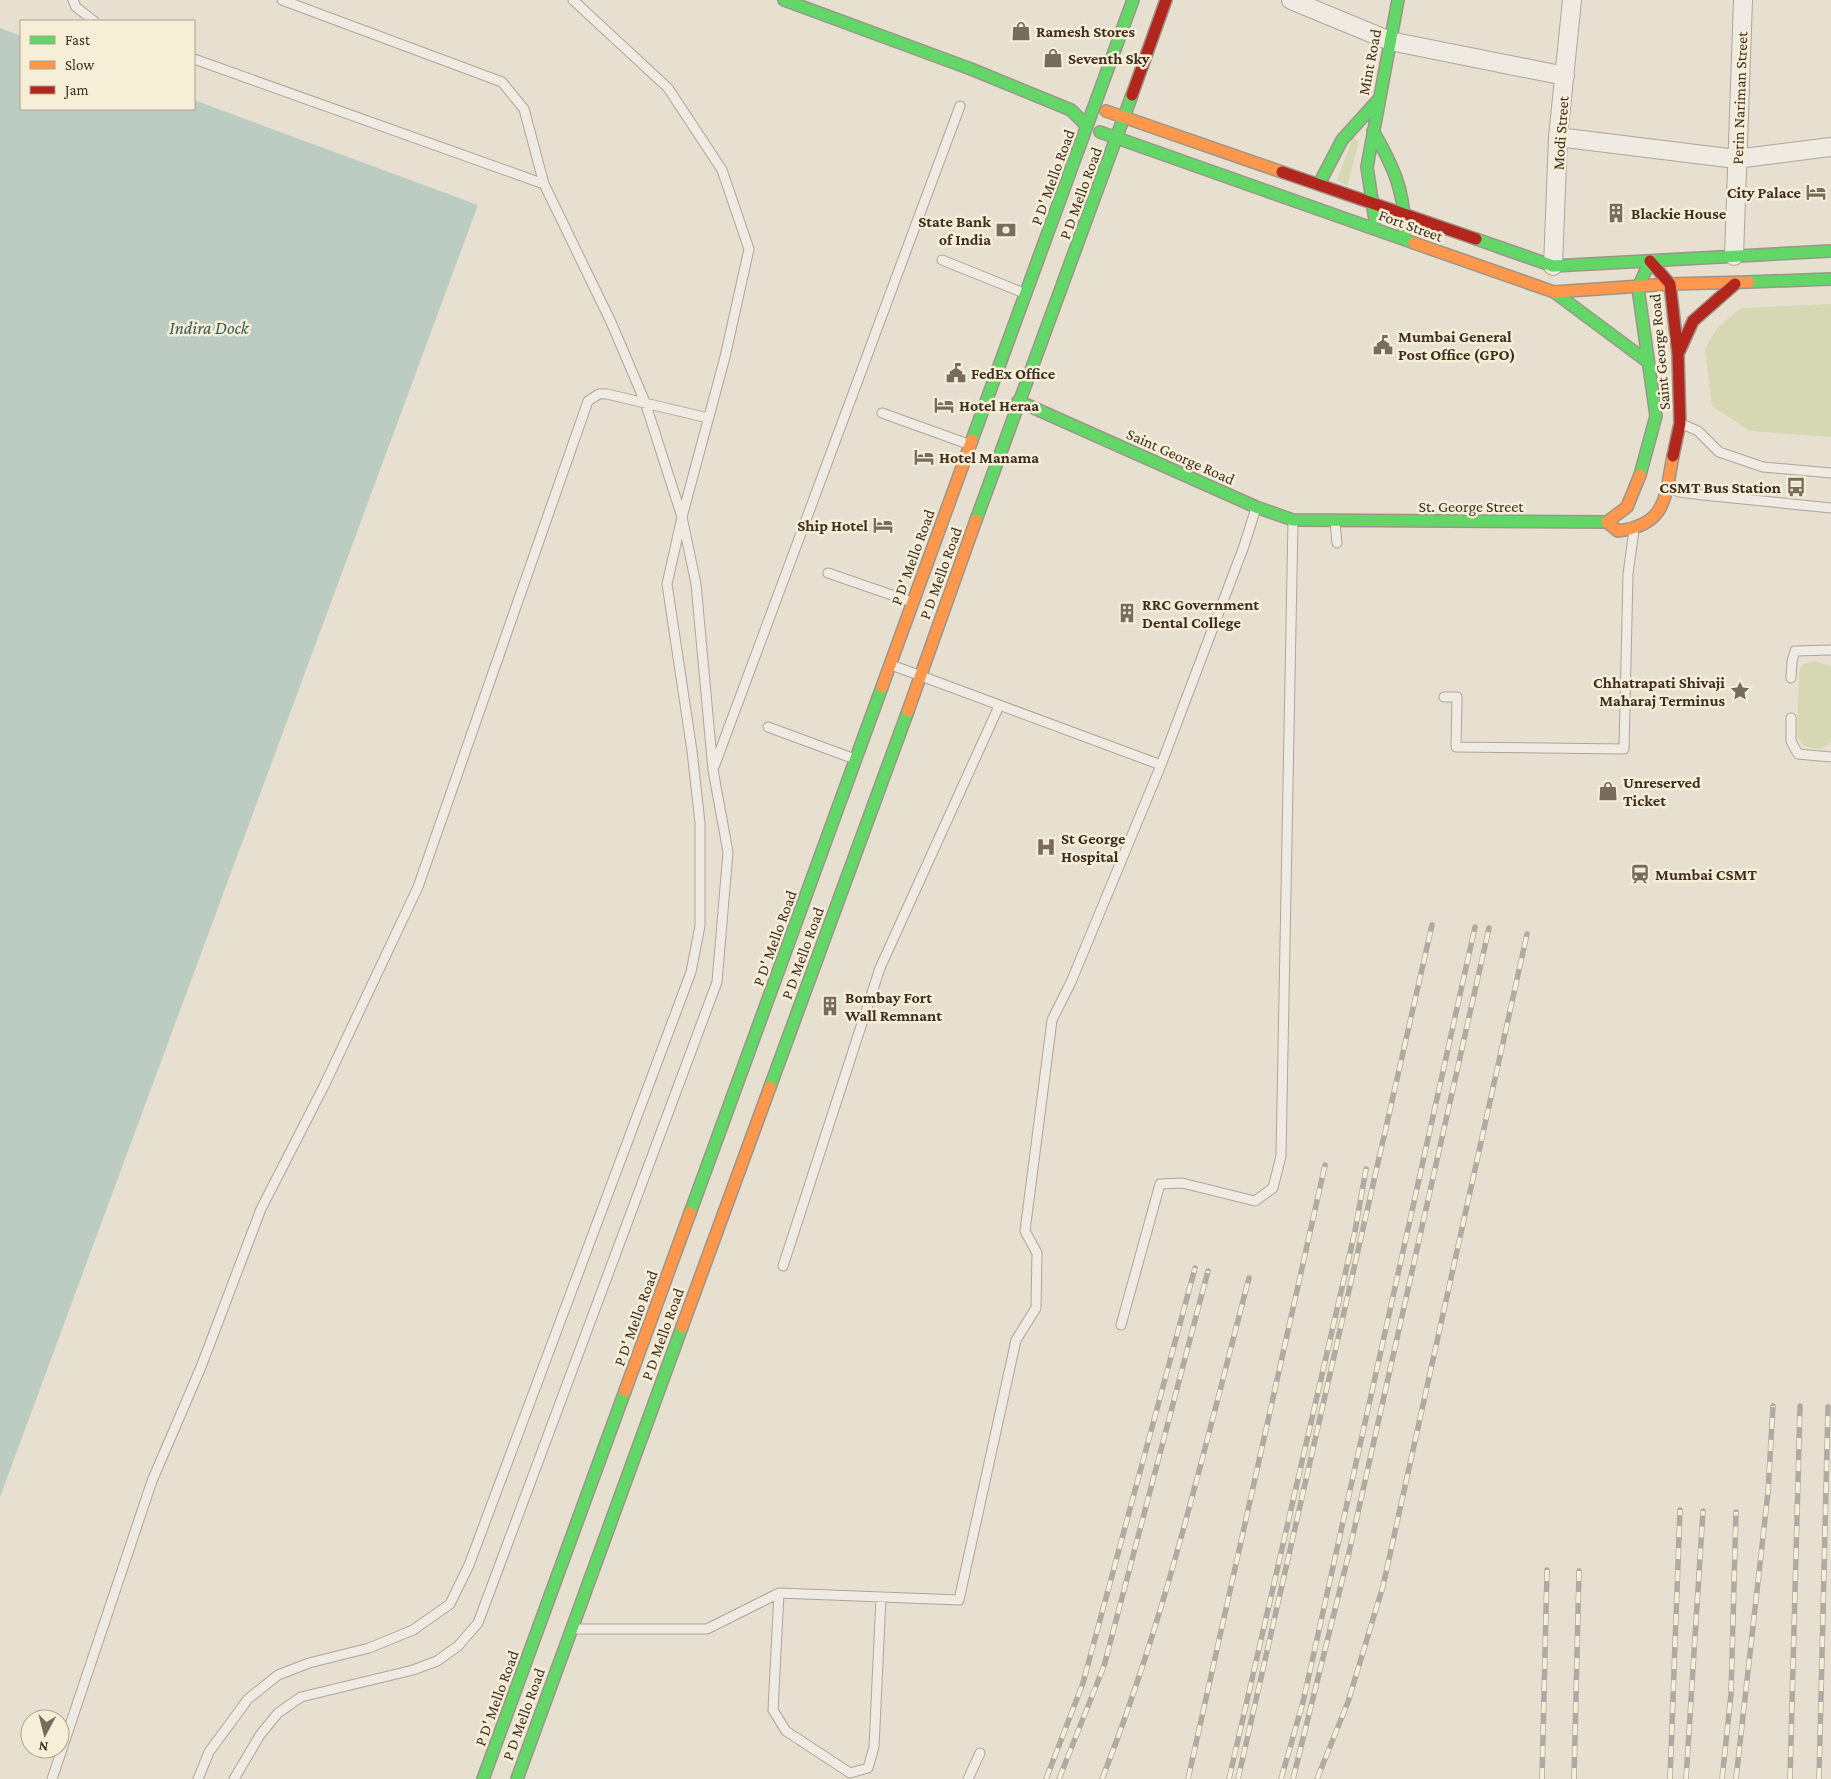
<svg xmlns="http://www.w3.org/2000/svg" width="1831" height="1779" font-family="'Crimson Pro',serif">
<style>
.green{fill:#d6d7b3}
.water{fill:#bcccc2}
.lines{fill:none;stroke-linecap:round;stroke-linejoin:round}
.lane-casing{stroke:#ada599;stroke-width:11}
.street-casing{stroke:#ada599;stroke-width:20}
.fast-casing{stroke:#9c958a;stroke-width:14}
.slow-casing{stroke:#9c958a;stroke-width:14}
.jam-casing{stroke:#9c958a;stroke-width:14}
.lane{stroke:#efebe3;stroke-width:9}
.street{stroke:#efebe3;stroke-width:18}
.fast{stroke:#63d668;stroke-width:11}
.slow{stroke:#ff974d;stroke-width:11}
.jam{stroke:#b3261e;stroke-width:11}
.rail-casing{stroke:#afaaa2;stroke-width:5.5}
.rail{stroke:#f7eed8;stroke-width:4;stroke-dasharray:11;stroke-linecap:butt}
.labels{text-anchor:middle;stroke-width:5;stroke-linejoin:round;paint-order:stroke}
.poi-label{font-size:16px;font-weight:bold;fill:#3d2e20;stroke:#f7eed8;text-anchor:start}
.street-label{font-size:16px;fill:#3d2e20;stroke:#f7eed8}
.water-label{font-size:18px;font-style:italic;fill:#2f5d5a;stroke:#f7eed8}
</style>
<rect width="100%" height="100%" fill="#e7e0d1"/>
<!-- green -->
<path class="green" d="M1353,137L1359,142L1347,186L1337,180Z
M1831,304V437L1750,431L1712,406L1705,349L1717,328L1741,308Z
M1814,661L1831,666V742C1821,751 1814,750 1802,745L1797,734L1799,673L1802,665Z"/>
<!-- water -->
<path class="water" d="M0,28L21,36V109H194V100L478,205L0,1497Z"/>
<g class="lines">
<defs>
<path id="lane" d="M73,0L76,7L94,21
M282,0L502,82L524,109L544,184
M194,59L544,184L611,322L645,402L682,517L696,584L713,770L728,852L717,982L478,1623L458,1646L437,1661L413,1670L301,1697L278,1713L260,1735L234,1779
M942,260L1024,293
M882,413L968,444
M1682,424L1698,431L1719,452L1763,467L1831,473
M1669,488L1679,492L1703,495L1831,508
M1335,522L1337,543
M828,573L909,601
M894,666L1161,765
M1791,678L1792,661L1795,651L1831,650
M1444,697H1457L1456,747L1624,749L1628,574L1634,530
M1791,718V741L1798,754L1831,757
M768,727L852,758
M714,767L960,106
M783,1266L880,968L999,706
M1121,1325L1160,1184L1182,1183L1255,1201L1273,1188L1281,1156L1293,520
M779,1593L773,1710L786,1731L850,1773L868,1768L874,1747L881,1597
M574,1629H707L779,1593L959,1600L1016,1340L1036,1308L1037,1253L1025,1231L1052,1020L1071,982L1161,765L1244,546L1256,508
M52,1779L152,1481L201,1367L261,1209L325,1084L418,887L588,401L599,394H607L708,418
M198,1779L209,1752L248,1699L278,1675L309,1663L369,1648L413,1630L450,1604L469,1565L691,972L700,926V823L692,751L667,584L682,517L725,357L749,249L722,170L668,88L573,0
M968,1779L980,1753"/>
<path id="street" d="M1291,0L1390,41L1565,76
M1558,137L1736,159L1831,147
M1734,256L1743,0
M1553,266L1558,137L1572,0"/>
<path id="fast" d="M784,0L971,69L1071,110L1087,126
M1373,131C1392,164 1406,192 1404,232
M1100,132L1414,243
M1319,184L1342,140L1379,99
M1375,220L1367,167L1398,0
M1476,239L1553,266L1831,251
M1749,282L1831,279
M1554,292L1648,362
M1018,401L1256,507L1293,520L1607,522
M972,440L1133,0
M1640,475L1656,416L1638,288L1650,261
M976,520L1132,95
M770,1087L908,711
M690,1213L882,687
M483,1779L625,1391
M517,1779L682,1327"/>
<path id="slow" d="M1106,111L1282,172
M1414,243L1554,292L1670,284L1749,282
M1640,475L1627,507L1607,522L1618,531C1667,525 1665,497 1673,456
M882,687L972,440
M908,711L976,520
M682,1327L770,1087
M625,1391L690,1213"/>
<path id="jam" d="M1132,95L1166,0
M1282,172L1476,239
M1650,261L1670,284L1678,354L1680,423L1673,456
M1678,354L1693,321L1735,284"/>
</defs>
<!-- lane casing -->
<use href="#lane" class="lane-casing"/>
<!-- street casing -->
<use href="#street" class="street-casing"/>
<!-- fast casing -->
<use href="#fast" class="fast-casing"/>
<!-- slow casing -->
<use href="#slow" class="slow-casing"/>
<!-- jam casing -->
<use href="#jam" class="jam-casing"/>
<!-- lane -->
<use href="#lane" class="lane"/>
<!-- street -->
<use href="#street" class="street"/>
<!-- fast -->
<use href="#fast" class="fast"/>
<!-- slow -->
<use href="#slow" class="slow"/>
<!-- jam -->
<use href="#jam" class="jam"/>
<defs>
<path id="rail" d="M1046,1779L1083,1683L1195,1268
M1059,1779L1104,1666L1208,1271
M1102,1779C1166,1617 1205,1446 1249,1278
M1188,1779L1325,1165
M1229,1779L1355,1231L1366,1169
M1238,1779L1432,925
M1281,1779L1303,1702L1475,927
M1293,1779L1348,1557L1489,928
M1317,1779L1348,1702L1383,1586L1527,934
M1542,1779L1547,1570
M1574,1779L1579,1571
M1670,1779L1680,1510
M1686,1779L1703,1511
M1722,1779L1731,1694L1736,1512
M1736,1779L1768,1492L1773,1406
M1790,1779L1800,1406
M1819,1779L1828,1407"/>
</defs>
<!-- rail casing -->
<use href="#rail" class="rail-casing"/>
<!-- rail -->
<use href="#rail" class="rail"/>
</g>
<!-- icons -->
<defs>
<symbol id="shop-bare" viewBox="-9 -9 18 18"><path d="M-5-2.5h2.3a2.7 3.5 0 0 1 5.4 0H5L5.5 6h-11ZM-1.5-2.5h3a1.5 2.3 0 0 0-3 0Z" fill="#786c5e" stroke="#f7eed8" stroke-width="2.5" paint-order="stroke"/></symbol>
<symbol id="hotel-bare" viewBox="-9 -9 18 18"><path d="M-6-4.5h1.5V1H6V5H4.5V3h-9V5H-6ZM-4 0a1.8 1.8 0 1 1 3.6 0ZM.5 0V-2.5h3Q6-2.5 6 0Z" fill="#786c5e" stroke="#f7eed8" stroke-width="2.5" paint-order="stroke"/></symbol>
<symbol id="building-bare" viewBox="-9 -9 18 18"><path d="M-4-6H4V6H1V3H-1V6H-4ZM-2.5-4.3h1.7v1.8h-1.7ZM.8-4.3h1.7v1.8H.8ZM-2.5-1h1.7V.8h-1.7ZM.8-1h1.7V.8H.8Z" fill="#786c5e" stroke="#f7eed8" stroke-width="2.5" paint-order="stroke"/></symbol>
<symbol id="bank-bare" viewBox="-9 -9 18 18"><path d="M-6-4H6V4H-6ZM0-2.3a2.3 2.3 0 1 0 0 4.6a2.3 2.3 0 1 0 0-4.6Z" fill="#786c5e" stroke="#f7eed8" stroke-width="2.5" paint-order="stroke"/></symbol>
<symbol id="civic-bare" viewBox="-9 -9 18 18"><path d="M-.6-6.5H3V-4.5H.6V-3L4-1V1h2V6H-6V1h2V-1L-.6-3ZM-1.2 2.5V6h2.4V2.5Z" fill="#786c5e" stroke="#f7eed8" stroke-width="2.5" paint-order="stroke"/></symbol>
<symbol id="bus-bare" viewBox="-9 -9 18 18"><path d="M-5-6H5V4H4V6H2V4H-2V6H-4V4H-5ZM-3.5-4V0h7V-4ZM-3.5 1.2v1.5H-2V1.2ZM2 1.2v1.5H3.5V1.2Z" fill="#786c5e" stroke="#f7eed8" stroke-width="2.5" paint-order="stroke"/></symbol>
<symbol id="sight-bare" viewBox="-9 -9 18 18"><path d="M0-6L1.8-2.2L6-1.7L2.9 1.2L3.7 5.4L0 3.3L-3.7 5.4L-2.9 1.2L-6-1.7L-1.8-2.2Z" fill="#786c5e" stroke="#f7eed8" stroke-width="2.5" paint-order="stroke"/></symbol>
<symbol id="hospital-bare" viewBox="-9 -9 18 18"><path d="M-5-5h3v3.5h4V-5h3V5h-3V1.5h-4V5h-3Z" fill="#786c5e" stroke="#f7eed8" stroke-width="2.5" paint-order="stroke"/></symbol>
<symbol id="station-bare" viewBox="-9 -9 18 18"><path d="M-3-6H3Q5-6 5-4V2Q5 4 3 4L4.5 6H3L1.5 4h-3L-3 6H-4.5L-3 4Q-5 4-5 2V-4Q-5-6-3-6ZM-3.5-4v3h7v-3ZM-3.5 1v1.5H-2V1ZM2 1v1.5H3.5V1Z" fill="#786c5e" stroke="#f7eed8" stroke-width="2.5" paint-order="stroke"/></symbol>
</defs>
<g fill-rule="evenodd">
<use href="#shop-bare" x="1007" y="17" width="28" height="28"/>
<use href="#shop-bare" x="1039" y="44" width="28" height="28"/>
<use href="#hotel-bare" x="1802" y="178" width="28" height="28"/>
<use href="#building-bare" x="1602" y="199" width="28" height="28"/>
<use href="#bank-bare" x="992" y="216" width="28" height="28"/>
<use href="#civic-bare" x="1369" y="331" width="28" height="28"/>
<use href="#civic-bare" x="942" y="359" width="28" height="28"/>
<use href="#hotel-bare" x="930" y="391" width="28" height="28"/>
<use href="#hotel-bare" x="910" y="443" width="28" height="28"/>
<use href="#bus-bare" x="1782" y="473" width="28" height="28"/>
<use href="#hotel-bare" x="869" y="511" width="28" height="28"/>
<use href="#building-bare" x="1113" y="599" width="28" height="28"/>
<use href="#sight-bare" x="1726" y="677" width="28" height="28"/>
<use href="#shop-bare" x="1594" y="777" width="28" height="28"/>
<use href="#hospital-bare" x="1032" y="833" width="28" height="28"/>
<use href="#station-bare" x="1626" y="860" width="28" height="28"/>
<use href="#building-bare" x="816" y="992" width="28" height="28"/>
</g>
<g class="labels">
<!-- poi labels -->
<g class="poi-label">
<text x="1036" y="37">Ramesh Stores</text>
<text x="1068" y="64">Seventh Sky</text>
<text x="1801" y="198" text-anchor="end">City Palace</text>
<text x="1631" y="219">Blackie House</text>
<text x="991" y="227" text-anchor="end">State Bank<tspan x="991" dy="18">of India</tspan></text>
<text x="1398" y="342">Mumbai General<tspan x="1398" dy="18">Post Office (GPO)</tspan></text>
<text x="971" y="379">FedEx Office</text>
<text x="959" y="411">Hotel Heraa</text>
<text x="939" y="463">Hotel Manama</text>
<text x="1781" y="493" text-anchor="end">CSMT Bus Station</text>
<text x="868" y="531" text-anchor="end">Ship Hotel</text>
<text x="1142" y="610">RRC Government<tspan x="1142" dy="18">Dental College</tspan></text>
<text x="1725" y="688" text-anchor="end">Chhatrapati Shivaji<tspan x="1725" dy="18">Maharaj Terminus</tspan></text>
<text x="1623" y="788">Unreserved<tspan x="1623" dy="18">Ticket</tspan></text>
<text x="1061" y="844">St George<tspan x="1061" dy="18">Hospital</tspan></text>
<text x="1655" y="880">Mumbai CSMT</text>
<text x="845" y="1003">Bombay Fort<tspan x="845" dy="18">Wall Remnant</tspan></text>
</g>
<!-- street labels -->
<g class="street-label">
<text transform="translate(1369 62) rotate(-79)" y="6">Mint Road</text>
<text transform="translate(1739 98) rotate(-88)" y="6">Perin Nariman Street</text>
<text transform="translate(1560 133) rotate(-86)" y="6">Modi Street</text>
<text transform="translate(1052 177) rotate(-70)" y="6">P D' Mello Road</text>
<text transform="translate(1080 193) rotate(-70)" y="6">P D Mello Road</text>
<text transform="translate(1411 225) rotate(20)" y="6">Fort Street</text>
<text transform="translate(1659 352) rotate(-95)" y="6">Saint George Road</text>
<text transform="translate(1181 456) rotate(24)" y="6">Saint George Road</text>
<text x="1471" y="512">St. George Street</text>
<text transform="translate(912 557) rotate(-70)" y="6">P D' Mello Road</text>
<text transform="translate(940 573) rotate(-70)" y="6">P D Mello Road</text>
<text transform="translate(774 938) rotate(-70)" y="6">P D' Mello Road</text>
<text transform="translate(802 953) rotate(-70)" y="6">P D Mello Road</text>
<text transform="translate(635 1318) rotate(-70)" y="6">P D' Mello Road</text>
<text transform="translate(662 1334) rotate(-70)" y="6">P D Mello Road</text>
<text transform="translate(496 1698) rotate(-70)" y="6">P D' Mello Road</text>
<text transform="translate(523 1714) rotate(-70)" y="6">P D Mello Road</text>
</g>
<!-- water labels -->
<g class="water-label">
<text x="209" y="334">Indira Dock</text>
</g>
</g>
<!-- legend -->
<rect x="20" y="20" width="175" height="90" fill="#f7eed8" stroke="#ada18e"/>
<rect x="30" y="36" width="25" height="8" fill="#63d668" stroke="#ada18e"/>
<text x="65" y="45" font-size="15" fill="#3d2e20">Fast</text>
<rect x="30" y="61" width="25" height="8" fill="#ff974d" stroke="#ada18e"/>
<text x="65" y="70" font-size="15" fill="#3d2e20">Slow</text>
<rect x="30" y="86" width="25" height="8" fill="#b3261e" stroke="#ada18e"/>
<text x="65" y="95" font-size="15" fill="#3d2e20">Jam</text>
<!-- north arrow -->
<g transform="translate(45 1734) rotate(187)"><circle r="24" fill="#f7eed8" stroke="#ada18e"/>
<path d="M0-4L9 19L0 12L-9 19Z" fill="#786c5e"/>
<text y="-8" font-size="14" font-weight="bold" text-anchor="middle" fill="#3d2e20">N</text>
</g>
</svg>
